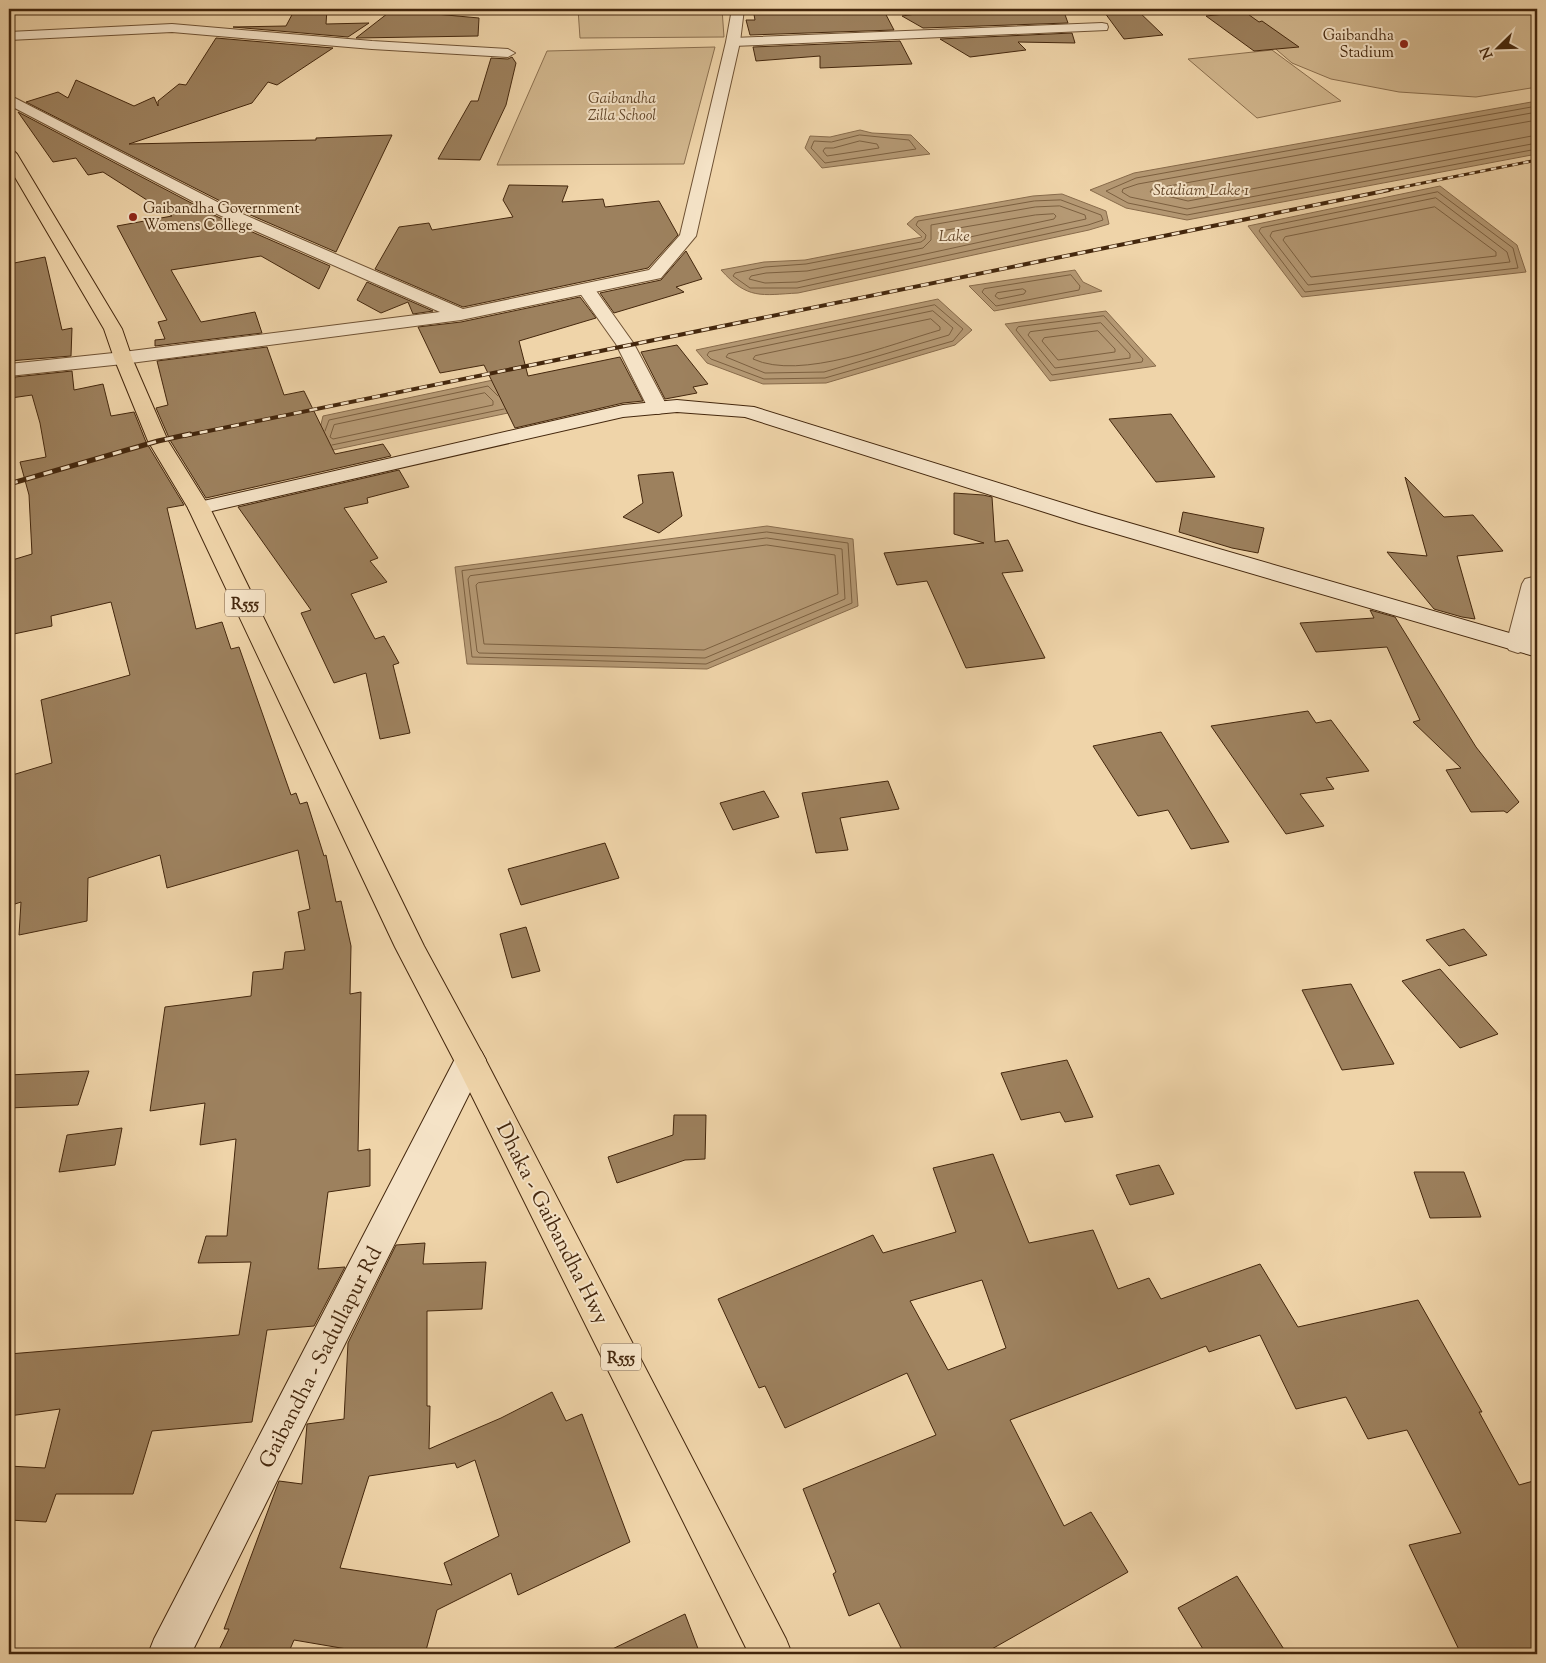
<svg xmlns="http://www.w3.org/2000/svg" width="1546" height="1663" font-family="'Sorts Mill Goudy',serif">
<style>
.green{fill:#d2b78e;stroke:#8b6f4e}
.water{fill:#b59974;stroke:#886b4b}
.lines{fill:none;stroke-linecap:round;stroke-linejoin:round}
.shore{stroke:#7c6040;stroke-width:1}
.building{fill:#9d815e;stroke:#44270d;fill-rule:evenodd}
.minor-casing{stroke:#6f5234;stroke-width:2}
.tertiary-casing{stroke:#6f5234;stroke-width:2}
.secondary-casing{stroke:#44270d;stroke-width:2}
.primary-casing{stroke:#44270d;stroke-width:2}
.minor{fill:#f5e3c7;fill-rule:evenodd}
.tertiary{fill:#f5e3c7;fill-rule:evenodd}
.secondary{fill:#f5e3c7;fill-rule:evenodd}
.primary{fill:#efd4a9;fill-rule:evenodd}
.rail-far2-casing{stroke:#44270d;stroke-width:3}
.rail-far1-casing{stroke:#44270d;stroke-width:4}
.rail-casing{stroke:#44270d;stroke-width:5}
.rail-far2{stroke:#f5e3c7;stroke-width:2;stroke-dasharray:5.5;stroke-linecap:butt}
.rail-far1{stroke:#f5e3c7;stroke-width:2.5;stroke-dasharray:8;stroke-linecap:butt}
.rail{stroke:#f5e3c7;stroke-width:3;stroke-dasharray:9;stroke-linecap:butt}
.poi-dot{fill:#8f2418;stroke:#f5e3c7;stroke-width:2}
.labels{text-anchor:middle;stroke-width:4;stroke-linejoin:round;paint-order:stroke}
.far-poi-label{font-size:15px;fill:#44270d;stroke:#f5e3c7;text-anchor:end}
.far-park-label{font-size:15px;font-style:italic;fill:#604427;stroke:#f5e3c7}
.far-water-label{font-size:16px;font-style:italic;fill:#66492c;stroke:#f5e3c7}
.shield{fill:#f5e3c7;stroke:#795f45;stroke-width:1}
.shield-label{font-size:16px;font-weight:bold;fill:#44270d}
.near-street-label{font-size:21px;fill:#44270d;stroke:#f5e3c7}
</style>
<rect width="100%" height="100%" fill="#efd4a9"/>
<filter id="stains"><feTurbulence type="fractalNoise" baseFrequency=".004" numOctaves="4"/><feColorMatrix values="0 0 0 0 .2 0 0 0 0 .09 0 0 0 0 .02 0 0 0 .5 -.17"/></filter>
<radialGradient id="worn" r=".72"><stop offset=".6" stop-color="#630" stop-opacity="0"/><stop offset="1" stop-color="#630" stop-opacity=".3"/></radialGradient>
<!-- green -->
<path class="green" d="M578,9H722L724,37L580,38Z
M1245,9H1537V87L1476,97L1399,92L1331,79L1292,63L1249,26Z
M715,47L684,164L497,165L547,51Z
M1272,50L1341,101L1257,118L1188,59Z"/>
<!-- water -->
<path class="water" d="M1537,101V154L1187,220L1126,208L1090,190L1134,173Z
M860,130L872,133L911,135L930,154L822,168L805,148L810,136L830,137Z
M1440,186L1517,245L1526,272L1302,297L1248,226Z
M1062,194L1106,211L1109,224L1089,230L798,293C761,295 748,300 721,270L764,262L805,260L922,237L907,224L915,217L1033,196Z
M1075,270L1083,282L1102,291L994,311L969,286Z
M938,299L972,330L955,345L826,383L763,384L707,363L696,350Z
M1106,311L1156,366L1050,381L1005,324Z
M493,380L508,413L314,454L323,416Z
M767,526L853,539L858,606L707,669L467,664L455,567Z"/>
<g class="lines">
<!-- shore -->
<path class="shore" d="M1537,106L1136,178L1106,191L1128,203L1187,215L1537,149
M1537,112L1138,184L1123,189L1122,192L1130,197L1187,209L1537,143
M1537,120L1152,189L1150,192L1188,201L1537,135
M860,135L909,140L916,149L825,163L811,148L814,141L831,142Z
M860,141L877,144L879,148L827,156L823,151L825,148H833Z
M1438,192L1513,248L1518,268L1305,292L1259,231L1261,228Z
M1436,198L1507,252L1510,262L1308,285L1270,236L1272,232Z
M1061,200L1101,215L1103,220L1088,225L797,288H750L733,276L735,273L765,267L806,264L921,242L925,239L926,235L916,225L918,221L1034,201Z
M1060,206L1085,215L1086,219L797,282L765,283L749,279L751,276L766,273L807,271L923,248L931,240V225L1035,207Z
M1435,207L1496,252V256L1311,277L1283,240L1285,237Z
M1054,214L1056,216L1054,219L942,243L939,241L941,231L1035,215Z
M1071,275L1080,286L1079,290L996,306L982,292L984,289Z
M1023,289L1026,291L1024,294L999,299L995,296L997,293Z
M935,305L963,329L953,341L825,378L764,379L711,359L707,355L709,352Z
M933,311L953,328L949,335L824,372L765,373L726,357L728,354Z
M1104,316L1143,359L1142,362L1052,375L1016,330L1018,327Z
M931,319L940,327V330C891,344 801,381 753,359L755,356Z
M1101,323L1130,354V358L1055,368L1028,335L1030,332Z
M1098,331L1115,349V352L1058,360L1042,341L1044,338Z
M485,393L493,401V405L333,439L330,437L334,425Z
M325,431L329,420L488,386L498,396
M332,445L504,409
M767,532L848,543L852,603L706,664L472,657L462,571Z
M767,538L842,549L845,599L705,658L479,653L477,651L468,579L470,576Z
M767,545L835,555L838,594L704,650L484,644L476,585L478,583Z"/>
</g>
<!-- building -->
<path class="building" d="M295,9H327L326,24L369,23L348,37L233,27L286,26Z
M753,9H883L894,30L750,35L746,20H755Z
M951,9H1063L1068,23L923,28L902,16Z
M1102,9H1136L1163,35L1124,39Z
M392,10L479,18L478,36L356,38Z
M1245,12L1259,22L1262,21L1299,47L1254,51L1206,16Z
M1072,33L1075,43L1018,42L1026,50L970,57L940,39Z
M216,38L333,48L277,85L268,82L252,103L129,144L316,140V138L392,135L336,252L232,207L26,102L58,92L68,98L76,80L134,106L154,97L158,106V101L179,84L186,85Z
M900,41L912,64L820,68V56L756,61L753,47Z
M512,57L516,63L506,105L480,160L438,159L471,101H478L491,58L508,59Z
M18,112L218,217L330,266L319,289L261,256L171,270L201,322L255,312L262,333L155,346V340L165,339L158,322L167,320L117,226L172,216L103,172L88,175L76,158L53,162Z
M509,185L568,186L562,202L603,199L605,207L659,201L678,235L648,268L463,307L375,269L399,227L429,223L432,230L513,217L503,200Z
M686,251L702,279L676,287L684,292L614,313L600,293L661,280Z
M45,257L62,330L72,328L71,356L9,361V264Z
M367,282L433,311L413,314L408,302L381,313L357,300Z
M580,297L596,318L519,341L528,376L620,357L643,401L623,403L515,428L484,365L440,373L418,327L461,322Z
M677,345L708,384L693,387L697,393L665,399L641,352Z
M267,347L284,395L304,391L335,454L383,444L391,456L206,498L170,440L156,408L168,405L157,361Z
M72,371L74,390L103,384L111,416L134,412L146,442L184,505L167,508L196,629L222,622L231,649L239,647L291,795L296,793L300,804L307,802L324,856L326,855L336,902L341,901L351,946L350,994L361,992L358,1151L370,1149V1186L328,1192L318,1269L345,1267L314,1326L267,1330L252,1422L152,1431L133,1494H56L46,1522L9,1520V1466L45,1468L60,1409L9,1416V1354L239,1335L251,1262L198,1263L206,1236H227L236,1139L200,1145L205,1103L150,1111L165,1007L251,996L253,972L283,969L285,952L305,950L298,912L310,909L298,850L167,888L160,855L88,878L87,921L19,935L21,902L9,906V776L52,763L41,700L130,675L111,602L51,616L52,626L9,635V561L32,554L29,495L20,462L46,457L40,423L32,395L11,398L15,377Z
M1171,414L1215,477L1156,482L1109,419Z
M399,470L409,487L367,498L368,503L344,508L378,558L370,561L387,582L351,594L375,639L384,636L399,663L393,665L410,733L380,739L366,673L334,683L301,613L311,610L238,507Z
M673,472L682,516L659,533L623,517L643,503L638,475Z
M1405,477L1444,517L1473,515L1503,551L1457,556L1475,619L1462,617L1434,609L1387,552L1427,556Z
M954,493L983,495L992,497L995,542L1008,540L1023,571L1002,573L1045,658L966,668L927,581L897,585L884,553L984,543L954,534Z
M1183,512L1264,528L1258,553L1232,548L1179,532Z
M1370,610L1395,617L1476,747L1519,802L1507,813L1504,811L1471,812L1446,770L1461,768L1413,722L1420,720L1387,647L1316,652L1300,623L1374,618Z
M1308,711L1316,723L1331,720L1369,771L1326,778L1334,789L1300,794L1324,826L1286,834L1211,726Z
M1161,732L1229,842L1191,849L1168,810L1138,816L1093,746Z
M888,781L899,809L840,818L848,850L816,853L802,793Z
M764,791L779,817L733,830L720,803Z
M605,843L619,878L521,905L508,869Z
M526,927L540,971L512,978L500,934Z
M1464,929L1487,955L1449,966L1426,940Z
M1440,969L1498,1034L1460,1048L1402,981Z
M1351,984L1362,1005L1394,1064L1342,1070L1302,990Z
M1067,1060L1093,1117L1065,1122L1060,1112L1021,1120L1001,1073Z
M89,1071L78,1105L9,1108V1075Z
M674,1115H706L705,1159L685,1160L617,1183L608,1157L673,1135Z
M122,1128L115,1165L59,1172L67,1135Z
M993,1154L1029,1243L1093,1230L1118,1289L1149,1278L1161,1299L1260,1264L1298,1327L1418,1300L1482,1412H1479L1519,1485L1537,1480V1654H1461L1409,1545L1461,1533L1407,1430L1368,1439L1346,1397L1296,1409L1260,1335L1209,1352L1206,1346L1010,1420L1064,1526L1091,1512L1128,1572L983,1654H904L879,1603L849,1616L833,1574L836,1572L803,1489L936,1435L907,1373L785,1428L765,1386L759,1388L718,1299L873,1235L883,1253L956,1232L933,1168ZM982,1280L1006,1348L948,1370L910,1301Z
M1159,1165L1174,1194L1130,1205L1116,1175Z
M1414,1172H1464L1481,1217L1430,1218Z
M425,1243L423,1264L486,1262L482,1309L427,1311V1406H430L429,1449L501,1418L552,1392L566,1421L582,1414L630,1542L518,1595L511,1573L437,1610L425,1654H376L294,1640L288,1654H217L229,1629H224L279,1481L302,1484L307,1424L344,1419L348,1343L396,1245ZM475,1460L499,1536L444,1563L452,1585L340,1568L369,1476L455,1463L457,1468Z
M1237,1576L1287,1654H1206L1178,1608Z
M685,1614L700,1654H602Z"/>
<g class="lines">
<defs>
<path id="minor" d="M1102,23L1107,24L1108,27L1107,30L733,46L726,42L733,38Z
M172,24L372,41L508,49L515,53L508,57L372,49L172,32L9,40V32Z
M586,284L592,285L634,344L668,408L665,412L658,414L651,412L648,408L616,344L577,289L580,285Z
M1537,576C1538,599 1540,630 1527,650L1518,653L1509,650L1506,645L1522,584L1525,579Z"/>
<path id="tertiary" d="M732,9H744L740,42L696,236L661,278L461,320L123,364L9,376V364L123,352L440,312L219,215L9,105V95L231,209L463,309L649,270L680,235L726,42Z"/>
<path id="secondary" d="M677,400L754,407L1095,513L1537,641V657L1079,523L745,417L677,412L623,417L199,514L191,513L188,508L191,503L199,502L623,405Z
M470,1047L481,1051L486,1060L191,1654H148L154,1639L459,1051Z"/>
<path id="primary" d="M9,150L14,151L17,154L122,329L132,358L168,441L210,508L424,946L481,1051L786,1639L792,1654H749L458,1068L395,947L188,508L148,441L114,358L104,329L9,167Z"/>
</defs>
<!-- minor casing -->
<use href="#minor" class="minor-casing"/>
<!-- tertiary casing -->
<use href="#tertiary" class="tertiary-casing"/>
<!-- secondary casing -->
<use href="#secondary" class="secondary-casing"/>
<!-- primary casing -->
<use href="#primary" class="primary-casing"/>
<!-- minor -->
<use href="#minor" class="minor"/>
<!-- tertiary -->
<use href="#tertiary" class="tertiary"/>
<!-- secondary -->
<use href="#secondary" class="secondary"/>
<!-- primary -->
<use href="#primary" class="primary"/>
<defs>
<path id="rail-far2" d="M1383,191L1537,160"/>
<path id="rail-far1" d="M184,436L1389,190"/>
<path id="rail" d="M9,484L158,441L190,434"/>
</defs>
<!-- rail-far2 casing -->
<use href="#rail-far2" class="rail-far2-casing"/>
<!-- rail-far1 casing -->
<use href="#rail-far1" class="rail-far1-casing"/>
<!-- rail casing -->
<use href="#rail" class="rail-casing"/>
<!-- rail-far2 -->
<use href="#rail-far2" class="rail-far2"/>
<!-- rail-far1 -->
<use href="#rail-far1" class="rail-far1"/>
<!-- rail -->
<use href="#rail" class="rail"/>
</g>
<!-- markers -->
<g class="poi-dot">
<circle cx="1404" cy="44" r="5"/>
<circle cx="133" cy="217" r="5"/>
</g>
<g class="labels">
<!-- far-poi labels -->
<g class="far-poi-label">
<text x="1394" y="40">Gaibandha<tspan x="1394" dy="17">Stadium</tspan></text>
<text x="143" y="213" text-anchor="start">Gaibandha Government<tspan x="143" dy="17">Womens College</tspan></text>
</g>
<!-- far-park labels -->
<g class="far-park-label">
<text x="622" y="103">Gaibandha<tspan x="622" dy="17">Zilla School</tspan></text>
</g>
<!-- far-water labels -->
<g class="far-water-label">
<text x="1201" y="195">Stadiam Lake 1</text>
<text x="954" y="241">Lake</text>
</g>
<!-- shield labels -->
<g class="shield">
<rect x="225" y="589.5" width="40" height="27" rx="4"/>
<rect x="601" y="1343.5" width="40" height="27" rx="4"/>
</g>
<g class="shield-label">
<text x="245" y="609">R555</text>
<text x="621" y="1363">R555</text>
</g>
<!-- near-street labels -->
<g class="near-street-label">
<text transform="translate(553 1223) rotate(63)" y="7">Dhaka - Gaibandha Hwy</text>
<text transform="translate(320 1357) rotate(-63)" y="7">Gaibandha - Sadullapur Rd</text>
</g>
</g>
<!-- margin -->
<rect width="1546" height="1663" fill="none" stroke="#efd4a9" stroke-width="30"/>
<rect x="10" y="10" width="1526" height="1643" fill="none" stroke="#44270d" stroke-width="2.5"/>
<rect x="15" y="15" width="1516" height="1633" fill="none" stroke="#44270d"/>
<!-- north arrow -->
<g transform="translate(1498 48) rotate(247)" stroke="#f5e3c7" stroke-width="4" paint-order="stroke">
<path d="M0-4L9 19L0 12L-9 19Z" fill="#44270d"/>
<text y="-8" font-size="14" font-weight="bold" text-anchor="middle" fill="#44270d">N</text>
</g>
<rect width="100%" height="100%" filter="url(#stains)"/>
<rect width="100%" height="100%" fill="url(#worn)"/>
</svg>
